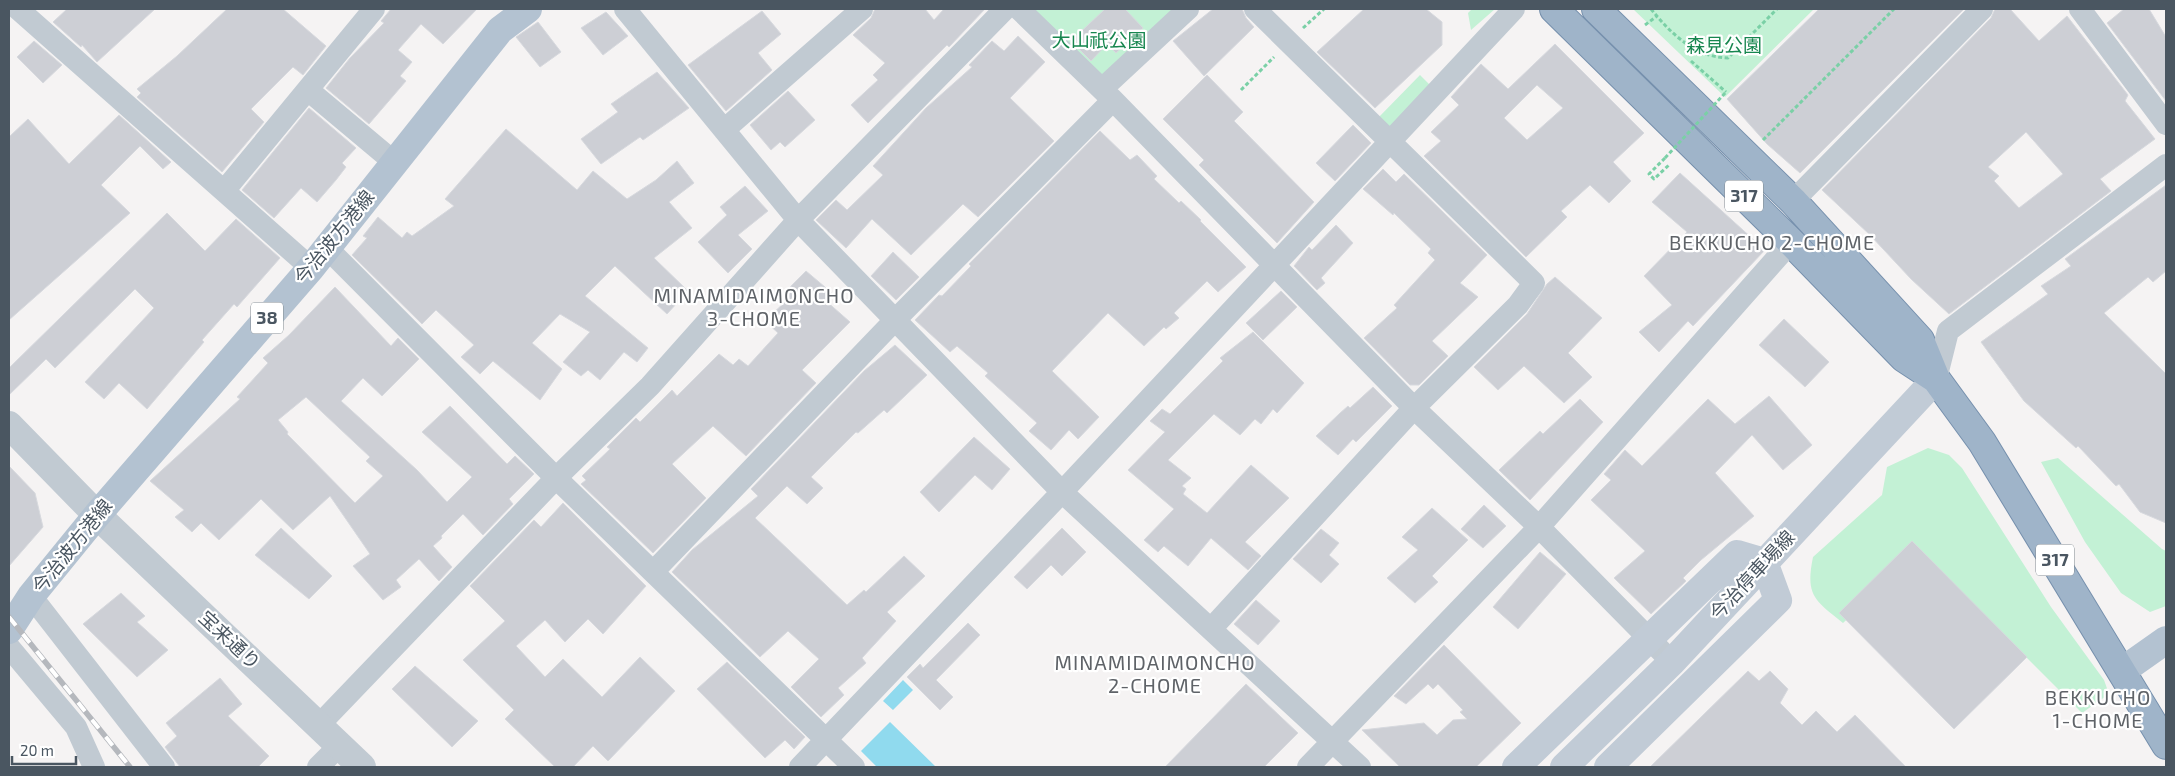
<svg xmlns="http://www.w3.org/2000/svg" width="2175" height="776" font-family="'Exo 2','Noto Sans JP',sans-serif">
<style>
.green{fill:#c3f1d5}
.water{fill:#90daee}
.building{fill:#cdcfd5;stroke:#d7d9de;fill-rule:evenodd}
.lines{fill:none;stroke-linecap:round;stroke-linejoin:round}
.trunk-casing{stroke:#7690ad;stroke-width:30}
.path{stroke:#7ad0a6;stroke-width:3;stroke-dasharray:4 2.5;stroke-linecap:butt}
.minor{stroke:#c1cad2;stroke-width:22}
.tertiary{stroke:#c1cad2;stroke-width:28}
.secondary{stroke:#c1cbd6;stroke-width:28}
.primary{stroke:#b3c2d1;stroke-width:28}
.trunk{stroke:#9fb4c9;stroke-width:28}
.rail-casing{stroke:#b5b8bd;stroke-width:5.5}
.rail{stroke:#fff;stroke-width:4;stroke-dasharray:11;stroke-linecap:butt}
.path-bridge{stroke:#7ad0a6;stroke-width:3;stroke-dasharray:4 2.5;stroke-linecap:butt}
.labels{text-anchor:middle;stroke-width:4.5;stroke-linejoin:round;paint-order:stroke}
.shield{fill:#fff;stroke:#808990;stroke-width:1}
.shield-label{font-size:18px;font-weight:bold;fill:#4a5661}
.park-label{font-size:19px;fill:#17864f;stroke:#fff}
.street-label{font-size:19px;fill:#4a5661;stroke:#fff}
.neighbourhood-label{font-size:20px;letter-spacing:1px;fill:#5f6368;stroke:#fff}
</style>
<rect width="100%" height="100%" fill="#f5f3f3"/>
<!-- green -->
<path class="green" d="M1027,9H1176L1098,83Z
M1472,9H1495L1471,30L1468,13Z
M1633,9H1814L1725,97Z
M1420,75L1433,88L1395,128L1385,130L1378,118Z
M1928,448L1949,455L1962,468L2051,607L2104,680L2109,694L2082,713L1920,551L1843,623C1815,600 1805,596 1813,557L1882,495L1887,467Z
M2058,458L2162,549L2166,551V606L2150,612L2121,593L2085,542L2041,462Z"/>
<!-- water -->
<path class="water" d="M903,680L913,690L893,710L883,701Z
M890,722L936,767H877L861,751Z"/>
<!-- building -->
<path class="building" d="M67,9H155L97,62L82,45L81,47L53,22Z
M227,9H283L326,46L303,75L293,67L251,109L264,122L222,172L137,97L141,93L137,89L177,56Z
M391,9H477L443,44L421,24L398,50L412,62L400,76L406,81L369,124L326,88L350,58L384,23L381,21Z
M875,9H925L934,20L944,9H985L949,47L947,45L868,123L851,105L878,80L873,75L885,63L853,35L871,18Z
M1105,9H1125L1143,28L1116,53L1107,44L1091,61L1071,41Z
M1213,9H1242L1246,18L1254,27L1204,76L1173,41Z
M1364,9H1426L1442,22V45L1375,108L1317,52Z
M1819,9H1964L1800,173L1767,144L1727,99Z
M1995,9H2010L2039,41L2067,16L2128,95L2125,101L2155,139L2100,179L2111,191L1949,314L1911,279L1870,235L1822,190L1991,18ZM2026,132L2063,174L2019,208L1994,181L1999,176L1988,167Z
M2124,9H2149L2166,37V101L2107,23Z
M762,11L781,34L758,53L772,70L726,111L688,65Z
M606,12L628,36L603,55L581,28Z
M538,22L561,52L540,67L516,37Z
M1018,36L1045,62L1010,98L1054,141L978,217L963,204L911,255L872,219L846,248L816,220L836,200L847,210L883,175L873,166L926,108L972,67L969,65L992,41L1004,51Z
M34,41L62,65L43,83L17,57Z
M1555,44L1644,133L1613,162L1631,181L1609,203L1590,185L1561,211L1567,217L1526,257L1424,156L1441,141L1431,132L1459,105L1451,97L1481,64L1508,89ZM1537,85L1563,108L1527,140L1504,118Z
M657,72L689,108L643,140L640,137L601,164L581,139L618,112L611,104Z
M1207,75L1243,112L1234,121L1314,202L1277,243L1199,165L1204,160L1163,119Z
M788,91L815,120L785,147L780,142L771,150L750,125Z
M309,108L356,148L342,163L346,167L336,180L317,202L301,188L274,218L242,190Z
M119,115L171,162L163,169L140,146L101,185L130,213L9,320V137L28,119L69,164Z
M1353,125L1371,143L1335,181L1316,163Z
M506,129L577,190L593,171L627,199L656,180L677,161L694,183L669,202L692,228L654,258L688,291L667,314L615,266L585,296L648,348L637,362L624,352L600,380L588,370L581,376L563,362L590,332L560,314L532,343L562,369L540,400L493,361L480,374L461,357L474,345L436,310L422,324L352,255L367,238L363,236L378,217L402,238L407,232L412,236L454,206L445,199Z
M1100,131L1130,160L1137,155L1157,176L1154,179L1179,203L1181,201L1201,220L1200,221L1246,267L1218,292L1207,281L1174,313L1179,318L1166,329L1164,327L1144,346L1108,313L1052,371L1099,417L1078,439L1069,430L1051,450L1029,431L1037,423L985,376L988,373L957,346L950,352L915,320L939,295L942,296L971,266L969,264Z
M1383,169L1396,182L1404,174L1487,255L1460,283L1478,297L1432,341L1448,356L1419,385H1410L1364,338L1397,308L1394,305L1435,260L1428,253L1431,249L1394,213L1393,215L1363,189Z
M1680,173L1765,250L1693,326L1688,321L1659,352L1639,332L1672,305L1644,276L1687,232L1652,202Z
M2166,185V271L2153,282L2148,277L2104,313L2166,374V523L2140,512L2119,484L2116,486L2078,446L2076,448L2024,401L1981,342L2048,294L2041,286L2071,266L2065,259Z
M745,186L768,211L738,235L752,249L728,273L698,242L727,215L720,207Z
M167,213L205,251L236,219L280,258L237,307L234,304L202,340L204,342L147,409L119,383L104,399L85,382L154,308L135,289L55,368L46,359L9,395V368Z
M1336,225L1353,243L1321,278L1325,283L1317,290L1294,266L1309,247L1312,250Z
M893,252L919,277L896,300L871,276Z
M806,271L832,293L825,300L850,322L802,370L816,383L746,456L713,426L672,464L706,498L653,553L581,484L586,480L582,476L610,449L607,447L636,418L640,422L672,390L677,396L719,354L733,365L739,359L748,366L778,333L765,321L789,298L784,293Z
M1555,277L1602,318L1568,353L1592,377L1564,403L1524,366L1498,390L1474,367L1527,314L1547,284Z
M335,287L391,346L398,338L419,359L382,396L363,378L341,401L417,470L447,502L472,477L422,432L450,406L507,464L515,456L534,474L509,499L513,504L483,535L463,514L441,536L442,538L433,546L452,567L439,581L419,559L396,580L401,587L383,600L353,566L370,554L330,496L293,530L261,499L219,540L201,523L192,532L175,517L184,510L150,481L240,399L237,397L268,363L263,358L289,335ZM306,397L370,457L366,461L383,476L355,503L287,434L288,432L278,420Z
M1281,291L1297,307L1263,340L1246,323Z
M1784,319L1829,362L1805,387L1759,345Z
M1253,332L1304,383L1277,413L1273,409L1261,424L1255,419L1240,435L1214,414L1168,460L1191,478L1182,486L1186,489L1183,494L1207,513L1251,465L1289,498L1245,542L1261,556L1248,570L1211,538L1188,566L1164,546L1158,552L1144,540L1174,509L1128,470L1165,432L1150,421L1162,409L1170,414L1223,361L1220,358Z
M895,345L927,375L887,413L884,410L858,433L856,432L811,477L823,488L807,504L787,486L755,518L847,605L864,590L866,592L904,556L925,576L887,612L896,621L862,658L866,663L838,688L844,695L821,717L791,687L819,659L788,631L760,657L672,572L692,550L758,496L751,489L864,371Z
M1373,387L1392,406L1356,442L1353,439L1338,455L1316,436L1339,414L1348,406L1350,408Z
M1769,396L1812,445L1783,470L1752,435L1715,473L1754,516L1701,560L1683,578L1686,581L1651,614L1614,578L1645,551L1591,500L1611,480L1604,474L1625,450L1642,466L1708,399L1735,424Z
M1580,399L1603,422L1530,500L1499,470L1540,431L1543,434Z
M974,437L1010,469L992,490L975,475L939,512L920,492Z
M9,466L35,493L43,527L9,566Z
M563,503L646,586L603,634L588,619L565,642L545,620L516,646L545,677L563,659L602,697L640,657L675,691L608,761L593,746L573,767H555L505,719L514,710L463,660L505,621L470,586L534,520L541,527Z
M1484,505L1506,526L1483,548L1461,529Z
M1432,508L1468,540L1432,576L1438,582L1415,603L1387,578L1418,550L1402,537Z
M281,528L332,576L309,599L255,555Z
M1062,528L1086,552L1062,576L1051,565L1027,589L1014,577Z
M1321,529L1339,543L1329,555L1339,564L1321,583L1293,559Z
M1912,541L2027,657L1954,729L1839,613Z
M1540,552L1566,574L1518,629L1493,607Z
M121,593L145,616L137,622L168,650L137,677L83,624Z
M1256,600L1280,621L1258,645L1234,624Z
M968,623L980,635L936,680L953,697L940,710L907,677L920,664L923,668Z
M1444,645L1521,723L1476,767H1400L1362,730L1424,723L1437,735L1453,720L1467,719L1460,712L1463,710L1438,684L1433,689L1428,684L1406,704L1394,696Z
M727,662L805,737L794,749L785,740L765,758L697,689Z
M415,666L478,721L452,747L392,689Z
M1748,671L1759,681L1770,671L1788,689L1780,703L1802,725L1816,711L1837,732L1855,715L1906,767H1650Z
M220,678L242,704L228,716L269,756L258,767H180L165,747L177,736L166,723Z
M1246,684L1298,733L1264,767H1165Z"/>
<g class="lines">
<defs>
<path id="trunk" d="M1554,9L1791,242L1904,358L1936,379
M1596,9L1793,201L1920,340L1936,379L1982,442L2166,745"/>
</defs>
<!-- trunk casing -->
<use href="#trunk" class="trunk-casing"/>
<!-- path -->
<path class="path" d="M1651,9C1671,34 1695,57 1728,58L1777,9
M1645,25L1657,16
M1303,28L1324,9
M1691,61L1726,92
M1241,90L1274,57
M1763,140L1894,9
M1665,158L1649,174L1654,179L1669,165"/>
<!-- minor -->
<path class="minor" d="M18,9L311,268
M625,9L798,220L1062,492L1360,767
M1019,9L1113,100L1414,408L1539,527L1672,662
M2080,9L2166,124
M1102,89L1188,9
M308,90L394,162
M724,130L862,9
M224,191L374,9
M1793,201L1982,9
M326,247L556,478L854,767
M1936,379L1948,331L2166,165
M654,571L896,319L1113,100
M31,596L164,767
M1211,629L1414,408L1518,305L1534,283L1255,9
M9,647L76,727L94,767
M319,725L556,478L650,386L798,220L1005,9
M318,767L340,745
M800,767L1062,492L1514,9
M1308,767L1539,527L1791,242"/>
<!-- tertiary -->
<path class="tertiary" d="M9,425L97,515L362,767"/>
<!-- secondary -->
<path class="secondary" d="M1516,767L1737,554L1764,562L1778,600L1608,767
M1564,767L1672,662L1936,379"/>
<!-- primary -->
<path class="primary" d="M9,630L31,596L97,515L311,268L500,30L528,9
M2122,671L2166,640"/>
<!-- trunk -->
<use href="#trunk" class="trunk"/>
<defs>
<path id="rail" d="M9,617L130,767"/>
</defs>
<!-- rail casing -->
<use href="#rail" class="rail-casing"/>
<!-- rail -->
<use href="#rail" class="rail"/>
<!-- path-bridge -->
<path class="path-bridge" d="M1665,158L1726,92"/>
</g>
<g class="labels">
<!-- shield labels -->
<g class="shield">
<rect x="1725" y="180.5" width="38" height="31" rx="4"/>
<rect x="251" y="302.5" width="32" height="31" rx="4"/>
<rect x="2036" y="544.5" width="38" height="31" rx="4"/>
</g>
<g class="shield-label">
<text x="1744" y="202">317</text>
<text x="267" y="324">38</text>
<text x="2055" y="566">317</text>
</g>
<!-- park labels -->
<g class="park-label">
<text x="1099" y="47">大山祇公園</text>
<text x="1724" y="52">森見公園</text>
</g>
<!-- street labels -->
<g class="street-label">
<text transform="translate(334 237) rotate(-51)" y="7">今治波方港線</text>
<text transform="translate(72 546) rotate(-51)" y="7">今治波方港線</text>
<text transform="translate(1752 575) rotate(-47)" y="7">今治停車場線</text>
<text transform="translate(230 640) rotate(43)" y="7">宝来通り</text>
</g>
<!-- neighbourhood labels -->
<g class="neighbourhood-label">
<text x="1772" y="250">BEKKUCHO 2-CHOME</text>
<text x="754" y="303">MINAMIDAIMONCHO<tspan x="754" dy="23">3-CHOME</tspan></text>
<text x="1155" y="670">MINAMIDAIMONCHO<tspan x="1155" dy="23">2-CHOME</tspan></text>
<text x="2098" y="705">BEKKUCHO<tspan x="2098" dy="23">1-CHOME</tspan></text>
</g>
</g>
<!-- border -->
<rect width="2175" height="776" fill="none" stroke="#4a5661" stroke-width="20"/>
<!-- scale -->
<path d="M12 756v8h64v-8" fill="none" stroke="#4a5661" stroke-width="2.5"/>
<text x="20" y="756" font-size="15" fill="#4a5661" stroke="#ffffff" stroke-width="4" paint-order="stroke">20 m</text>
</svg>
